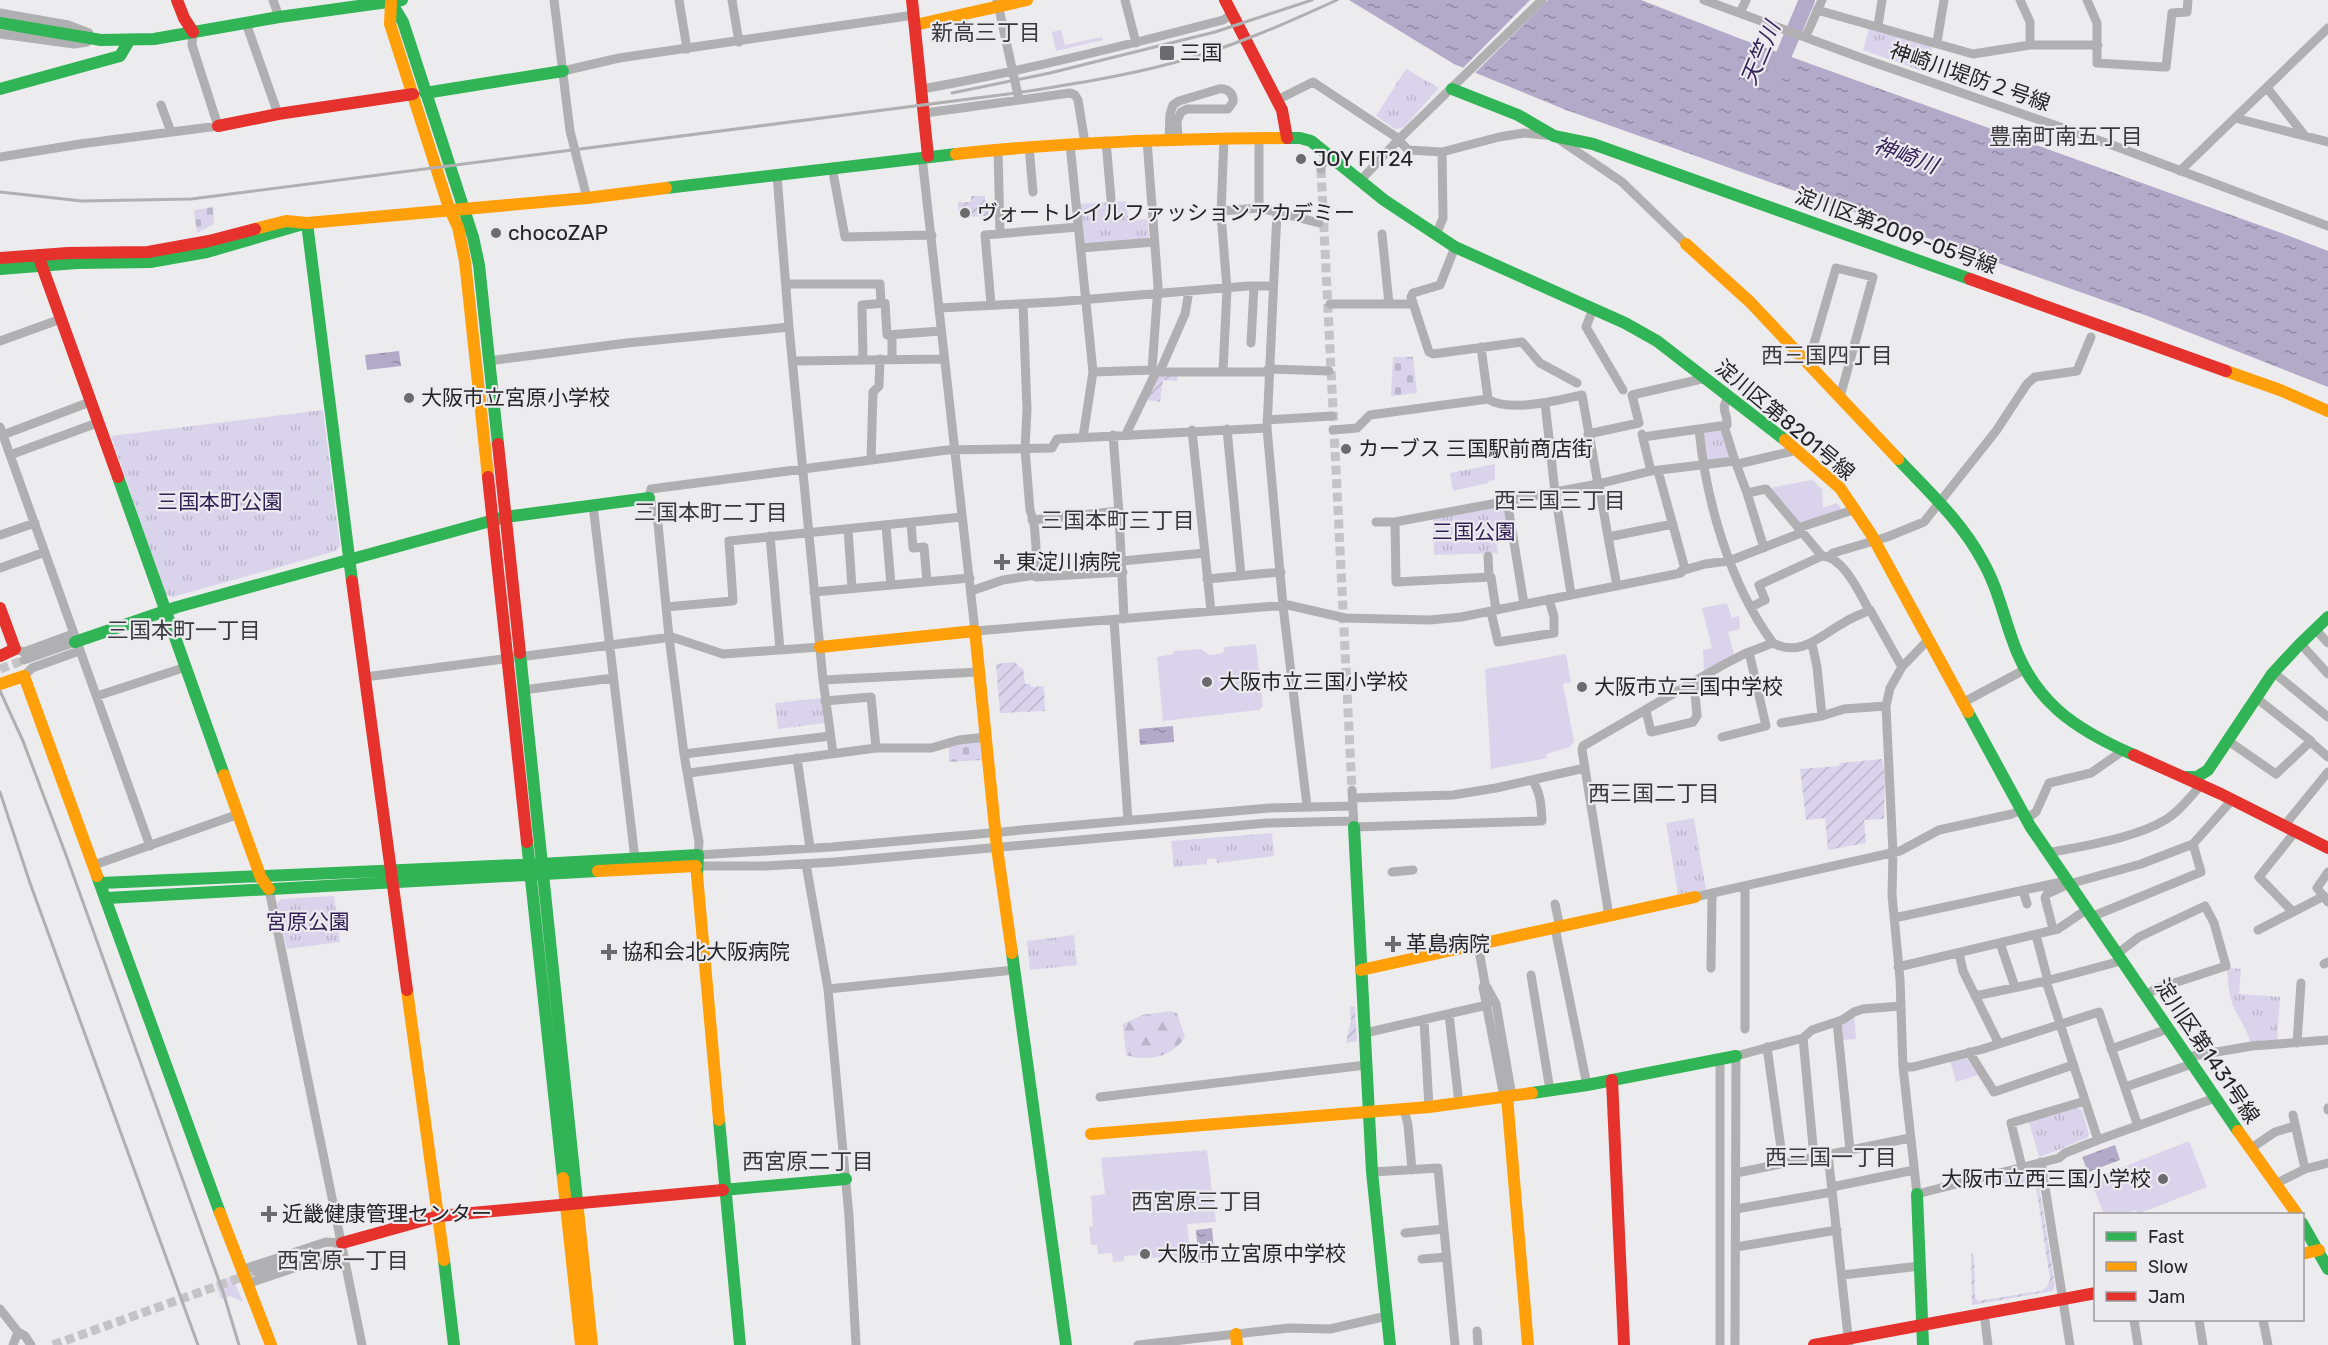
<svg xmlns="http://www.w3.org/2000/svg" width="2328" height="1345" font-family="Rubik,'Noto Sans JP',sans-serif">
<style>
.grass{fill:#d9d4eb}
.forest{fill:url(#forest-firs)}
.cemetery{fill:url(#cemetery-stones)}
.park{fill:url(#park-tufts)}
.garden{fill:url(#garden-furrows)}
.water{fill:url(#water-ripples)}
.pier{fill:#ecebee}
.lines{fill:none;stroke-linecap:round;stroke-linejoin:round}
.river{stroke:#b1aac8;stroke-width:16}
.street-tunnel{stroke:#c4c3c6;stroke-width:9;stroke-dasharray:9 4.5;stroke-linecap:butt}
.street{stroke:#b0b0b2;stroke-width:9}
.fast{stroke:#30b455;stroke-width:12}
.slow{stroke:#ff9f0a;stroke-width:12}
.jam{stroke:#e5322d;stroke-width:12}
.rail{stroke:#b0b0b2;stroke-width:3}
.poi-dot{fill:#6b6a6d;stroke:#ebeaef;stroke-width:2}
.labels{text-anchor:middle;stroke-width:4.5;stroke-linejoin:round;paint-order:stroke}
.poi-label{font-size:21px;fill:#252527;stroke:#ebeaef;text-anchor:start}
.street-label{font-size:21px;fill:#252527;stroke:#ebeaef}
.park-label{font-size:21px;fill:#311e53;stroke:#ebeaef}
.neighbourhood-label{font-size:22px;fill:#3a393d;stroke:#ebeaef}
.water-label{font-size:22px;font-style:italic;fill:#352258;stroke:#ebeaef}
</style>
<defs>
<pattern id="forest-firs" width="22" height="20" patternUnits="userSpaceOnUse" patternTransform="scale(1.5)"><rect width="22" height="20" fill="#d9d4eb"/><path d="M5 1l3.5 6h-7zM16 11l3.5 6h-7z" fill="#bab6ca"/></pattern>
<pattern id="cemetery-stones" width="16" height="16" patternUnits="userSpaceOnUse" patternTransform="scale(1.5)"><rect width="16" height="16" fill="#d9d4eb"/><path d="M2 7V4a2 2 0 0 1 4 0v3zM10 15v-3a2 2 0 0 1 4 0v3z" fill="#bab6ca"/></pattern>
<pattern id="park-tufts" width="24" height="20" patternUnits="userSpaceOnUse" patternTransform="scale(1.5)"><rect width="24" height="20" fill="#d9d4eb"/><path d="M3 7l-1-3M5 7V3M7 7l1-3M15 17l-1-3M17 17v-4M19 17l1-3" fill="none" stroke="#bab6ca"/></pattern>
<pattern id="garden-furrows" width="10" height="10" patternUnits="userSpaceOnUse" patternTransform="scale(1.5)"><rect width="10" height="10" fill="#d9d4eb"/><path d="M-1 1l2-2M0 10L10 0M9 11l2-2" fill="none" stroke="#bab6ca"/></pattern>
<pattern id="water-ripples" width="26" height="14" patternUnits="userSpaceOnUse" patternTransform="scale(1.5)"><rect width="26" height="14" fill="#b1aac8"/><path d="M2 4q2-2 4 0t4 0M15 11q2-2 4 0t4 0" fill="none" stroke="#908aa2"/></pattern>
</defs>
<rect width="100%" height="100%" fill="#ecebee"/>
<!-- grass -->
<path class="grass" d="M1061,30L1065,45L1102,37L1103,40L1056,51L1052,32Z
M473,284L497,499H495Z
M1812,480L1822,489L1823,508L1837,503L1843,511L1800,524L1770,490L1774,487Z
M1727,603L1732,618L1739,616L1740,629L1728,632L1734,654L1704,671L1703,650L1712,648L1702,608Z
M1256,644L1263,706L1259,710L1163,721L1157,657L1174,654V651L1201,649L1209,655L1223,653L1225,647Z
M1566,654L1571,682L1563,684L1574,741L1570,747L1546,754L1547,758L1491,769L1485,669Z
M1854,1015L1856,1039L1842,1040L1841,1026Z
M1966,1057L1978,1075L1956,1082L1950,1060Z
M2189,1141L2207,1187L2138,1214L2136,1210L2125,1214H2104L2093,1187L2088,1188L2085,1182Z
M1207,1150L1216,1222L1187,1224L1191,1255L1140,1259L1139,1255L1124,1256V1261L1113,1262L1112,1253L1098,1254L1097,1245H1091L1089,1227L1093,1226L1091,1196L1105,1194L1101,1158Z
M228,1278L235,1283L243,1302L230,1296L221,1299L215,1283Z"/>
<!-- forest -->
<path class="forest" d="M1171,1011L1177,1013L1185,1037C1173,1057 1147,1062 1126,1055L1123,1024L1142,1015Z"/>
<!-- cemetery -->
<path class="cemetery" d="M213,207L214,224L197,233L194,210Z
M1393,357H1413L1417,393L1391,396Z
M980,740L982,760L949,762V745Z"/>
<!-- park -->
<path class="park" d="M1869,28L1933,44L1925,72L1863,50Z
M1406,69L1439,88L1404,127L1395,129L1376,116Z
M1126,201L1128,217L1131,220L1147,219L1149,240L1083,245L1079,204Z
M323,410L340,545L336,551L173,597L166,595L111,436Z
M1721,428L1731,459L1707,461L1702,431Z
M1495,464V480L1488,481V483L1453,491L1450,473Z
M1506,503L1510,534L1496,536L1498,553L1434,555L1433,517Z
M822,698L825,723L778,729L775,703Z
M1694,818L1706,890L1678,894L1666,823Z
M1272,833L1274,856L1217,863L1216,858L1207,859V864L1174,867L1171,841Z
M334,896L340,942L287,949L277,904L281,899Z
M1074,935L1077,965L1030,970L1027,941Z
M2230,968L2241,969L2239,994L2280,997L2277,1042H2250C2247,1029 2240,1020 2234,1008C2229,996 2228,982 2227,970Z
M2077,1108L2082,1110L2089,1134L2087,1138C2070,1144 2056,1152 2039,1157L2029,1122Z"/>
<!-- garden -->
<path class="garden" d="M971,196H985V209H988L989,216L961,217V211H958V202H971Z
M1178,374L1177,381L1163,380L1160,402L1146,400L1157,376Z
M1015,662L1020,668H1023L1025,684H1031V687L1044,686L1045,711L1000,713L996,664Z
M1882,759L1885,774L1884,819L1864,820L1866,843L1828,850L1825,818L1806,820L1800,769L1839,766L1840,763Z
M1355,1006L1357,1041L1346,1043L1351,1019L1350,1007Z
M2033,1171L2037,1174L2055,1286L2052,1291L1972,1305L1971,1253L1974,1255L1975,1297L1978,1301L2041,1291L2047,1287L2050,1279L2036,1186L2029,1182L1997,1187L1993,1184V1181Z"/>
<!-- water -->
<path class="water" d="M1349,0H1641L1741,39L2284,234L2328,251V387L2145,315L1566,110L1454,64Z
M399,351L401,366L367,370L365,355Z
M1173,726L1174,742L1140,745L1139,729Z
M2115,1145L2120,1160L2088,1172L2082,1157Z
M1212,1228L1215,1262L1199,1263L1196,1230Z"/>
<!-- pier -->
<path class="pier" d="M1530,0H1548L1473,75L1461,70Z"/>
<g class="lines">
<!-- river -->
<path class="river" d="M1776,73L1807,0"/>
<!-- street-tunnel -->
<path class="street-tunnel" d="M1321,169L1352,790
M0,669L24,660
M53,1345L256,1272"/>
<!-- street -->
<path class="street" d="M273,0L279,17
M554,0L570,131L587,198
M679,0L687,49
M732,0L739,42
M997,0L1019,100
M1125,0L1136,43
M1704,0L1867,60L2112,145L2328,226
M2020,0L2030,22V45
M2087,0L2097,23V63L2162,67H2166L2172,13L2187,12L2188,0
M1817,10L1973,54L2030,45H2098
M0,13L68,25L89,33
M1740,13L1746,0
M246,23L278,114
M1878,26L1882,0
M0,34L74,44L87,42
M1806,36L1822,0
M1937,42L1944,0
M563,71L619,58L914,15
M922,89C1024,71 1124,46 1223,20L1233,14
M2268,89L2305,136
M1277,100L1313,82L1396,137L1408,150L1442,152L1499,137L1524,133L1554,136L1622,182L1686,244
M161,105L171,132
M925,113L1070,93L1075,95L1078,100L1085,143
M2235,118L2328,142
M1259,138V208L1277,212L1267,428L1283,606L1307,806
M1169,139L1170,114L1173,105L1179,101L1219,89C1227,88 1234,93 1233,102L1228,109H1187L1181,112L1177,121L1178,139
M1147,140L1158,286L1152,370
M1106,141L1111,199
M1070,144L1093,372L1083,437
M1029,146L1033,192
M998,149L1000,234
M0,157L80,144L218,126L192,45L193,32
M922,157L975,631L1288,605L1345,618L1430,620L1461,617L1681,573V571L1705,564L1729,561L1801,533
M832,167L845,237L932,235
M1321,169V166L1329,156
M2180,171L2328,28
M777,175L789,327L823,680L833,753
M1360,181L1399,139L1542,0
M1221,211L1259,208
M1277,212L1319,223
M1382,234L1389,304
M1436,235L1443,218L1442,152
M1455,247L1440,285L1413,293L1411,297L1429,352L1433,354L1522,342L1540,363L1577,383
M1081,248L1154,242
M786,284H880L881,303
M991,304L985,235L1078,227
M1023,304L1027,410L1025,449L1030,510L1034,523L1036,546V577L1123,572
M1330,304H1413
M939,308L1055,302L1248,286H1273
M1593,309L1586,327L1623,390
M892,335V359
M0,341L61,319
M1251,343L1254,286
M1481,347L1488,399
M863,359L862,305L885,303L887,335L941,331
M488,361L627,343L789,327
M793,361L944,359
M1808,364L1836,268L1873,277L1840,397
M1268,369L1329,371
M1160,371L1185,314L1189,291
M1093,372L1152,370L1156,372H1268
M1223,372L1227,289L1221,214L1224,138
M1545,403L1555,492L1571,594
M1267,420L1332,416
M1724,426L1735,461
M0,427L150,846
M1267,428L1057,439L1052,448L947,450L651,489L649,498L657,514L669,637L684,754L699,842L698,855L832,847L1269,808L1353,806
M1227,429L1241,575
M1699,429C1706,501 1730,585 1773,643
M1192,430L1211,611
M1333,430L1357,428L1370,415L1488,399C1509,413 1558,400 1582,395L1598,484
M1126,434L1156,372
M1588,434L1639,423L1632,395L1706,378
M1642,434L1651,471
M1113,435L1119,513L1124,619
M0,436L90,402
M1643,437L1727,425C1728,411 1719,411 1729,396
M10,455L97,423
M871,460L873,392L879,386L880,359
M1738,464L1797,450
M1658,471L1685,569
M1599,484L1608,537L1673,524
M1747,493L1764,548
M1507,500L1524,604
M593,505L635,859
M1032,520L1119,511
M1376,522H1395L1598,484L1651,471L1735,461L1747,493L1766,489L1822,556C1843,556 1860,594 1869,610
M1395,522L1396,582L1491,577L1496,610
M911,523L913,548L924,547L927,582
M886,526L891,585
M1798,528L1856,509
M848,529L852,588
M0,535L35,523
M770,536L780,650
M1608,537L1617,586
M1488,556L1489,578
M1828,557L1833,553L1887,537L1924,522L1996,431L2027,384L2035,377L2077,371L2091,337
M1122,561L1205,553
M0,568L45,552
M1207,579L1281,572
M971,591L1003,580L1036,575
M814,592L970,578
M666,607L733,601L729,541L962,517
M1751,607L1765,600L1759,585L1822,556
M1491,612L1498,642L1554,633V617L1549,599
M1114,620L1128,820
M2315,629L2328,643
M2300,643L2328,674
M1812,644L1817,667L1822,716
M15,649L24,652L73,634
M24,660L75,642
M1902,667L1928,640
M2273,672L2328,717
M24,676L32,668L79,651
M365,677L672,637L723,654L820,647
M823,680L979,672
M523,690L613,678
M97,696L186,667
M825,701L871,697L876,748
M1962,703L2024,670
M1646,711L1651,732L1693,722L1697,716L1694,682
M1781,723L1822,716L1844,709L1886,706
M1722,737L1766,726L1749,652
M2227,740L2276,774L2311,741L2255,697
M2313,744L2328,757
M684,754L830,736
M797,758L810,848
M689,773L876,748H931L959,740L986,737
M1352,790L1354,827L1542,821C1541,805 1541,793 1532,780
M1353,798L1453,795L1496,788L1585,768
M2026,819L2036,812L2049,783L2091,773L2124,750
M2284,826L2328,772
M2048,853C2082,846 2136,838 2165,820C2179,812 2190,797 2201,785
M806,864L828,989
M94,865L239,814
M696,866H765L835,862L1267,823L1353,821
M1392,872L1413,870
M2328,872L2317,888L2328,902
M269,889L362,1345
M2023,890L2027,904
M1695,897L1900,851L1939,830L2012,814L2021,810
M1555,904L1560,927
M2293,912L2259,877L2295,832
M1609,916L1582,750L1583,746L1721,666L1744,654L1773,643C1801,658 1821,635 1845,622C1853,617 1862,614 1870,610L1902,667L1890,688L1886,706L1893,853L1892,895L1900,979L1903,1067L1917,1194L2059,1158L2065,1153L2098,1140L2215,1098
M2091,917L2201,872L2193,844
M1894,918L2066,881
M1555,928L1587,1085
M2053,929L2045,898L2047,894L2069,884L2141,864L2193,844L2232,800
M2258,930L2324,896
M2036,935L2048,981
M2000,943L2015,987
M1478,945L1485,984L1496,1004L1512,1096
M1959,953L1963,971L1999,1044
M2117,954L2139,937L2205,906L2214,923L2226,966L2156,989L2145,995
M2324,964L2328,962
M1898,967L2058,929L2086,910
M1711,968L1712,894
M1531,975L1550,1090
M2046,981L2098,1140
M1483,987L1504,1097
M1975,996L2046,981L2121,961
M1449,1014L1459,1104
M1424,1020L1429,1107
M1837,1022L1850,1150
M1745,1029V886
M1365,1033L1487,1005
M1803,1038L1814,1157
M2297,1043L2301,983
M1767,1047L1783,1163
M2111,1049L2168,1029
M1969,1052L1994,1092L2073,1065
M2187,1057L2252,1046L2328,1040
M1720,1060V1345
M1903,1067H1913L1983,1049L2099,1012L2138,1126
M2125,1087L2192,1064
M1100,1097L1366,1065
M2328,1108V1110
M1404,1109L1408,1125L1412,1170
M2293,1115L2305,1169
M2250,1149L2275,1132L2295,1126
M1828,1154L1849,1345
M2041,1162L2070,1345
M2022,1167L2011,1123L2085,1101
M1372,1172L1438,1168L1455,1345
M1736,1173L1910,1138
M2275,1184L2305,1169L2328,1163
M1832,1187L1914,1170
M1736,1209L1832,1192
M1405,1233L1444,1229
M1736,1247L1837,1230
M1422,1259L1447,1257
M241,1270L326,1242L342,1243
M256,1272L286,1261
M1842,1275L1920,1266
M247,1284L335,1254L342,1243
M0,1309L18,1332L25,1336L31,1345
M1984,1313L1988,1345
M2134,1320L2138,1345
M2199,1320L2203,1345
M2263,1320L2268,1345
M1477,1331L1478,1345
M13,1345L18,1332
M856,1345L849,1216L828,989L1014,970
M1138,1345L1289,1328L1330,1329L1387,1316
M1735,1345L1736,1056L1803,1038L1812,1030L1842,1020L1854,1012L1863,1009L1901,1006"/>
<!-- fast -->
<path class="fast" d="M391,2L403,22L473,237L479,265L498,444
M0,23L101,40L154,39L279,17L402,0
M0,89L120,56L129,41
M1452,89L1518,115L1554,136L1593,144L1970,279
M425,93L563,71
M1283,138H1300L1311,141L1384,200L1455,247L1625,323L1657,341L1785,440
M666,188L956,154
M307,223L352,581
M0,269L77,263L150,262L207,252L303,224
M1898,459C1928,491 1961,521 1982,560C1996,584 2002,610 2011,636C2032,701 2074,729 2134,755
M118,477L224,775
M75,642L177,607L505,517L649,498
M520,653L578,1210
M1968,712L2030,826L2238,1131
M2185,777H2197L2208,770L2272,674L2299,645L2328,617
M1354,827L1372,1172L1390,1345
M527,842L563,1178
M97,876L220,1213
M101,883L541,864L698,855L697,875
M107,898L598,871
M1012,953L1066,1345
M1532,1093L1587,1085L1736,1056
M719,1120L740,1345
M723,1190L846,1179
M1917,1194L1923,1345
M2302,1223L2328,1269
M444,1260L454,1345"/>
<!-- slow -->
<path class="slow" d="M391,2L390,24L449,208L458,227L465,261L488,477
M915,25L1027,0
M956,154C1065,142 1174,139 1283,138
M255,229L286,221L307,223L587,198L666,188
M1686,244L1750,302L1898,459
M2226,371L2280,390L2328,411
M1785,440L1840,488L1871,534L1968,712
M820,647L975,631L997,848L1012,953
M0,684L24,676L97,876
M224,775L261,878L269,889
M598,871L696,866
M697,875L719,1120
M1361,970L1695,897
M407,990L444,1260
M1507,1097L1528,1345
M2238,1131L2297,1214
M1091,1134L1429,1107L1532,1093
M563,1178L581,1345
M578,1210L592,1345
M220,1213L271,1345
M2302,1254L2319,1250
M1236,1334L1237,1345"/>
<!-- jam -->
<path class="jam" d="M177,0L184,18L193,32
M912,0L928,156
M1225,0L1282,110L1287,138
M218,126L278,114L413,94
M38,255L118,477
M0,258L68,253L148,252L209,241L255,229
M1970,279L2226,371
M498,444L520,653
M488,477L527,842
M352,581L407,990
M0,608L15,649L0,656
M2134,755L2221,794L2328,848
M1612,1080L1624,1345
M342,1243L439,1216L723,1190
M1814,1345L2096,1293"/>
<!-- rail -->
<path class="rail" d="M952,93L1050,73L1215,32L1312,0
M0,192L82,201L191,199L1016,93C1067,85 1119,77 1169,64C1227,49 1283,25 1337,0
M0,691L23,741L66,855L223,1292L239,1345
M0,792L30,883L198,1345"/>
</g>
<!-- markers -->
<g class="poi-dot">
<rect x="1159" y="45" width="16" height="16" rx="3"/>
<circle cx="1301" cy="159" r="6"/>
<circle cx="965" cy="213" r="6"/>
<circle cx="496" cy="233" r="6"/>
<circle cx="409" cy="398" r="6"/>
<circle cx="1346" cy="449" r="6"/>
<path d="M999 553h6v6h6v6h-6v6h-6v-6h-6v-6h6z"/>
<circle cx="1207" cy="682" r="6"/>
<circle cx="1582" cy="687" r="6"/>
<path d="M1390 935h6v6h6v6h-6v6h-6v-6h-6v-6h6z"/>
<path d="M606 943h6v6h6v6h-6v6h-6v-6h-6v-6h6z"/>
<circle cx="2163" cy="1179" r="6"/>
<path d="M266 1205h6v6h6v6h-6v6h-6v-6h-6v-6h6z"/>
<circle cx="1145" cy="1254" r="6"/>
</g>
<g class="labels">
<!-- poi labels -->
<g class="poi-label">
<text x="1180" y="60">三国</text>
<text x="1313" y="166">JOY FIT24</text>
<text x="977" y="220">ヴォートレイルファッションアカデミー</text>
<text x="508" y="240">chocoZAP</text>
<text x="421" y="405">大阪市立宮原小学校</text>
<text x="1358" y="456">カーブス 三国駅前商店街</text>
<text x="1016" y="569">東淀川病院</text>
<text x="1219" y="689">大阪市立三国小学校</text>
<text x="1594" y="694">大阪市立三国中学校</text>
<text x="1406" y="951">革島病院</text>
<text x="622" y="959">協和会北大阪病院</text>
<text x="2151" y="1186" text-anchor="end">大阪市立西三国小学校</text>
<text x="282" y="1221">近畿健康管理センター</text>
<text x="1157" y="1261">大阪市立宮原中学校</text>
</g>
<!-- street labels -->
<g class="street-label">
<text transform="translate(1970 77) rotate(19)" y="7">神崎川堤防２号線</text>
<text transform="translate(1896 231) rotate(20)" y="7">淀川区第2009-05号線</text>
<text transform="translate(1785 420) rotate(40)" y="7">淀川区第8201号線</text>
<text transform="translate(2207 1051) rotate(56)" y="7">淀川区第1431号線</text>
</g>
<!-- park labels -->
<g class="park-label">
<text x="220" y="509">三国本町公園</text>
<text x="1474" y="539">三国公園</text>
<text x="308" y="929">宮原公園</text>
</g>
<!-- neighbourhood labels -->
<g class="neighbourhood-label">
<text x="986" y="40">新高三丁目</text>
<text x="2066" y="144">豊南町南五丁目</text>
<text x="1827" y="363">西三国四丁目</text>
<text x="1560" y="508">西三国三丁目</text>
<text x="711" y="520">三国本町二丁目</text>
<text x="1118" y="528">三国本町三丁目</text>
<text x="184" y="638">三国本町一丁目</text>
<text x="1654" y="801">西三国二丁目</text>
<text x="1831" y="1165">西三国一丁目</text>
<text x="808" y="1169">西宮原二丁目</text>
<text x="1197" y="1209">西宮原三丁目</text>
<text x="343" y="1268">西宮原一丁目</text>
</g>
<!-- water labels -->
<g class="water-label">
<text transform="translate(1760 53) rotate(-67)" y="8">天竺川</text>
<text transform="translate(1906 155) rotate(20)" y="8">神崎川</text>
</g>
</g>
<!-- legend -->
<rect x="2094" y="1213" width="210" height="108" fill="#ebeaef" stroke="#9c9b9f" stroke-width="1.5"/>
<rect x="2106" y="1232" width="30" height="9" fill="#30b455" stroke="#9c9b9f" stroke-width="1.5"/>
<text x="2148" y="1243" font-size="18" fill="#252527">Fast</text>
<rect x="2106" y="1262" width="30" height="9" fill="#ff9f0a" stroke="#9c9b9f" stroke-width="1.5"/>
<text x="2148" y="1273" font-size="18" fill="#252527">Slow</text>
<rect x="2106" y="1292" width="30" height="9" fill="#e5322d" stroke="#9c9b9f" stroke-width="1.5"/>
<text x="2148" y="1303" font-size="18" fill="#252527">Jam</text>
</svg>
